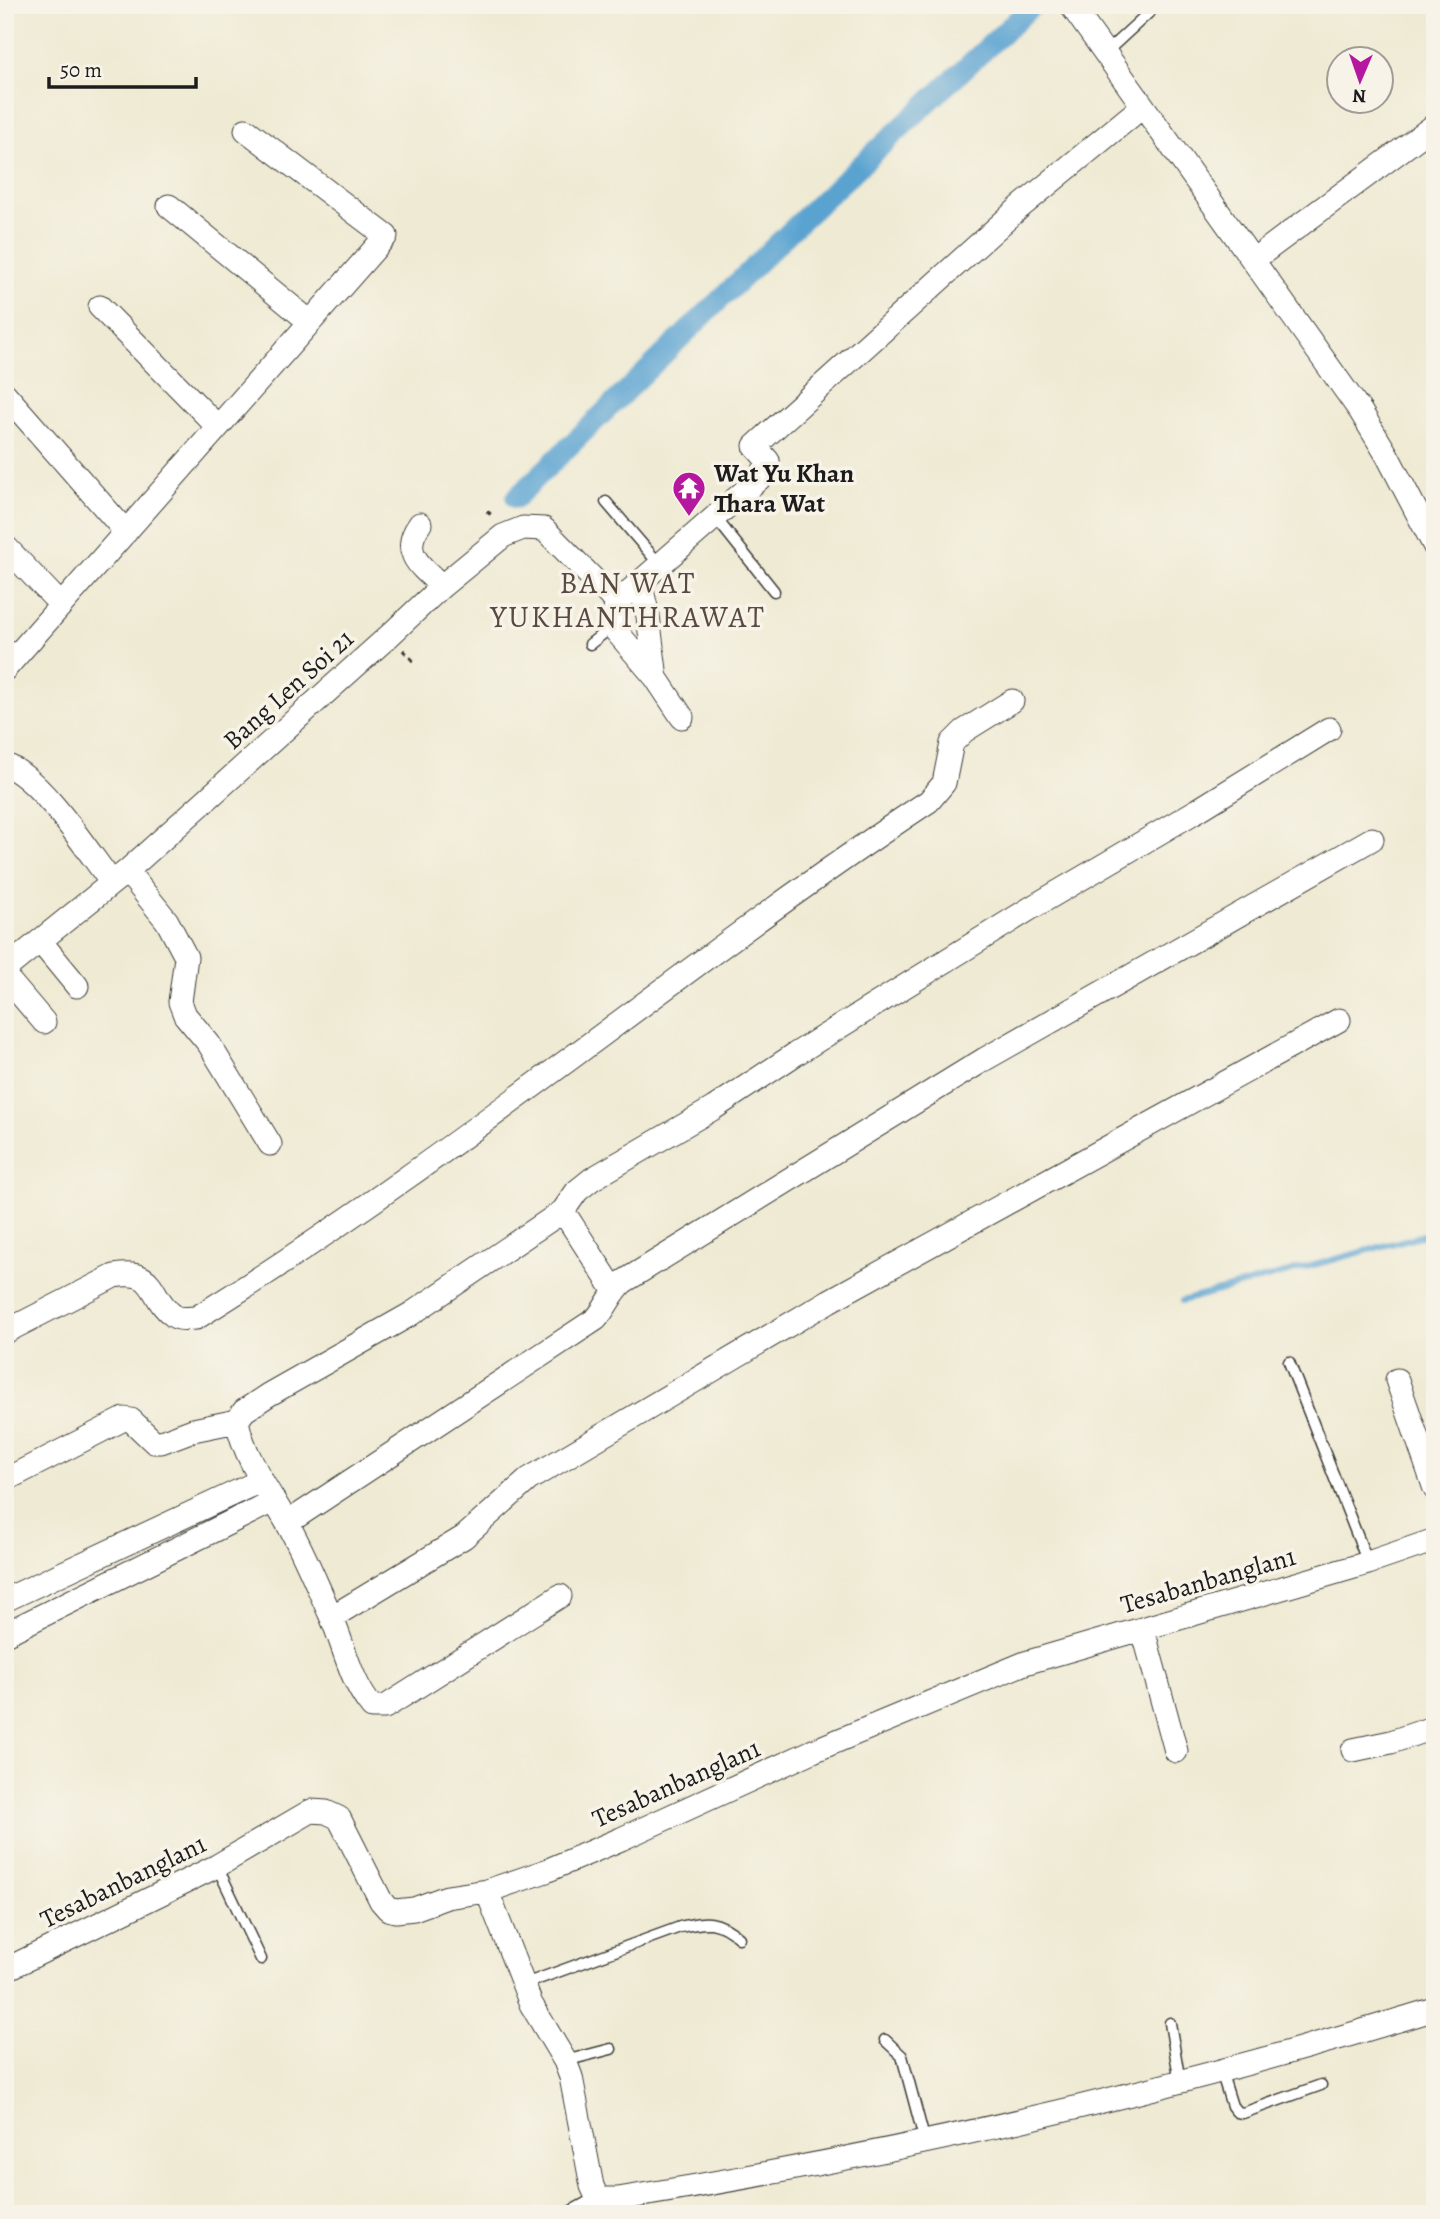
<svg xmlns="http://www.w3.org/2000/svg" width="1440" height="2219" font-family="Alegreya,serif">
<style>
.lines{fill:none;stroke-linecap:round;stroke-linejoin:round}
.stream{stroke:#5aa3d1;stroke-width:6}
.canal{stroke:#5aa3d1;stroke-width:21}
.service-casing{stroke:#3c3b37;stroke-width:13}
.minor-casing{stroke:#3c3b37;stroke-width:25}
.path{stroke:#3c3b37;stroke-width:3.5;stroke-dasharray:5 5;stroke-linecap:butt}
.service{stroke:#fff;stroke-width:10}
.minor{stroke:#fff;stroke-width:23}
.labels{text-anchor:middle;stroke-width:7;stroke-linejoin:round;paint-order:stroke}
.poi-label{font-size:26px;font-weight:bold;fill:#1c1c1c;stroke:#f7f3e8;text-anchor:start}
.street-label{font-size:26px;fill:#1c1c1c;stroke:#f7f3e8}
.quarter-label{font-size:30px;letter-spacing:2px;fill:#594a42;stroke:#f7f3e8}
</style>
<rect width="100%" height="100%" fill="#f7f3e8"/>
<filter id="ink" filterUnits="userSpaceOnUse"><feTurbulence type="fractalNoise" baseFrequency=".0143" numOctaves="2"/><feDisplacementMap in="SourceGraphic" scale="14" xChannelSelector="R" yChannelSelector="G"/><feConvolveMatrix kernelMatrix="1 2 1 2 8 2 1 2 1" color-interpolation-filters="sRGB"/></filter>
<filter id="wash" filterUnits="userSpaceOnUse"><feTurbulence type="fractalNoise" baseFrequency=".00686" numOctaves="4" result="noise"/><feDisplacementMap in="SourceGraphic" scale="28" xChannelSelector="R" yChannelSelector="G"/><feGaussianBlur stdDeviation="1.57" result="paint"/><feColorMatrix in="noise" values="0 0 0 0 0 0 0 0 0 0 0 0 0 0 0 0 0 1.4 0 .05"/><feComposite in="paint" operator="in"/></filter>
<g filter="url(#wash)">
<rect width="100%" height="100%" fill="#efead3"/>
<g class="lines">
<!-- stream -->
<path class="stream" d="M1182,1301L1435,1232"/>
<!-- canal -->
<path class="canal" d="M516,498L807,215L1033,5"/>
</g>
</g>
<g filter="url(#ink)">
<g class="lines">
<defs>
<path id="service" d="M1105,53L1157,5
M606,502L660,565
M715,517L774,591
M590,644L614,625
M1289,1362L1368,1563
M217,1866L261,1959
M522,1985L680,1927C707,1921 717,1919 739,1938
M1170,2023L1180,2082
M885,2040L902,2056L925,2142
M565,2061L611,2049
M1221,2071L1232,2106L1237,2112L1243,2113L1321,2085
M566,2214L597,2197"/>
<path id="minor" d="M1071,5L1361,412L1387,455L1435,547
M169,206L310,322
M1253,260L1435,125
M100,307L218,427
M5,394L126,532
M420,524C399,552 421,567 442,586
M5,546L61,605
M640,582L648,616L656,678L682,717
M617,598L614,617L616,631L656,678
M5,669L386,236L246,130
M5,765C40,776 89,853 112,883
M127,871L167,921L186,957L180,1002L185,1015L209,1044L270,1144
M40,941L77,986
M5,969L127,871L390,635L442,586L503,536L523,528L544,529L610,596L617,598L623,597L761,477L768,461L755,446L1019,208L1143,106
M5,976L44,1022
M614,1290L563,1211L577,1191L592,1179L714,1108L794,1055L1031,908L1198,810L1329,729
M5,1332L114,1276C159,1268 148,1298 174,1316C180,1320 190,1318 196,1318C451,1161 680,966 929,801L944,783L952,743L964,731L1012,701
M1397,1380L1435,1489
M5,1480L124,1419L131,1420L154,1442H161L193,1430L237,1421
M287,1523L596,1319C607,1307 611,1293 623,1282L985,1059L1372,839
M560,1596L385,1707H372C350,1681 344,1644 330,1614C316,1583 303,1550 286,1521C267,1488 245,1459 237,1421L244,1411L268,1395L411,1314L563,1211
M5,1600L260,1481
M332,1617L464,1537L529,1479L829,1301L1339,1020
M1143,1630L1176,1751
M5,1634L273,1501
M1353,1750L1391,1742L1435,1727
M487,1891L531,2004L565,2061L571,2077L592,2186L597,2197L604,2199H618C894,2155 1167,2092 1435,2009
M5,1970L217,1866L311,1811L326,1812L339,1818L381,1901L388,1909L396,1911L414,1909L447,1897L487,1891L546,1871L621,1839L813,1751L1025,1663L1368,1563L1435,1540"/>
</defs>
<!-- service casing -->
<use href="#service" class="service-casing"/>
<!-- minor casing -->
<use href="#minor" class="minor-casing"/>
<!-- path -->
<path class="path" d="M487,511L493,517
M403,650L416,664"/>
<!-- service -->
<use href="#service" class="service"/>
<!-- minor -->
<use href="#minor" class="minor"/>
</g>
</g>
<!-- icons -->
<defs>
<symbol id="temple-pin" viewBox="-11 -11 22 30"><path d="M0 17L-7.5 6A9.5 9.5 0 1 1 7.5 6Z" fill="#b5179e" stroke="#f7f3e8"/><path d="M0-6L5-2H3V0L6.5 2.5H4V6H1.5V3h-3V6H-4V2.5H-6.5L-3 0V-2H-5Z" fill="#fff"/></symbol>
</defs>
<g fill-rule="evenodd">
<use href="#temple-pin" x="670" y="469" width="38" height="52"/>
</g>
<g class="labels">
<!-- poi labels -->
<g class="poi-label">
<text x="714" y="482">Wat Yu Khan<tspan x="714" dy="30">Thara Wat</tspan></text>
</g>
<!-- street labels -->
<g class="street-label">
<text transform="translate(288 689) rotate(-42)" y="9">Bang Len Soi 21</text>
<text transform="translate(1208 1580) rotate(-16)" y="9">Tesabanbanglan1</text>
<text transform="translate(676 1783) rotate(-24)" y="9">Tesabanbanglan1</text>
<text transform="translate(123 1881) rotate(-26)" y="9">Tesabanbanglan1</text>
</g>
<!-- quarter labels -->
<g class="quarter-label">
<text x="628" y="593">BAN WAT<tspan x="628" dy="34">YUKHANTHRAWAT</tspan></text>
</g>
</g>
<!-- margin -->
<rect width="1440" height="2219" fill="none" stroke="#f7f3e8" stroke-width="28"/>
<!-- north arrow -->
<g transform="translate(1360 80) rotate(182)"><circle r="33" fill="#f7f3e8" stroke="#9f9d96" stroke-width="2"/>
<path d="M0-5L12 26L0 18L-12 26Z" fill="#b5179e"/>
<text y="-10" font-size="19" font-weight="bold" text-anchor="middle" fill="#1c1c1c">N</text>
</g>
<!-- scale -->
<path d="M49 77v10h147v-10" fill="none" stroke="#1c1c1c" stroke-width="3.5"/>
<text x="60" y="77" font-size="21" fill="#1c1c1c" stroke="#f7f3e8" stroke-width="5" paint-order="stroke">50 m</text>
</svg>
